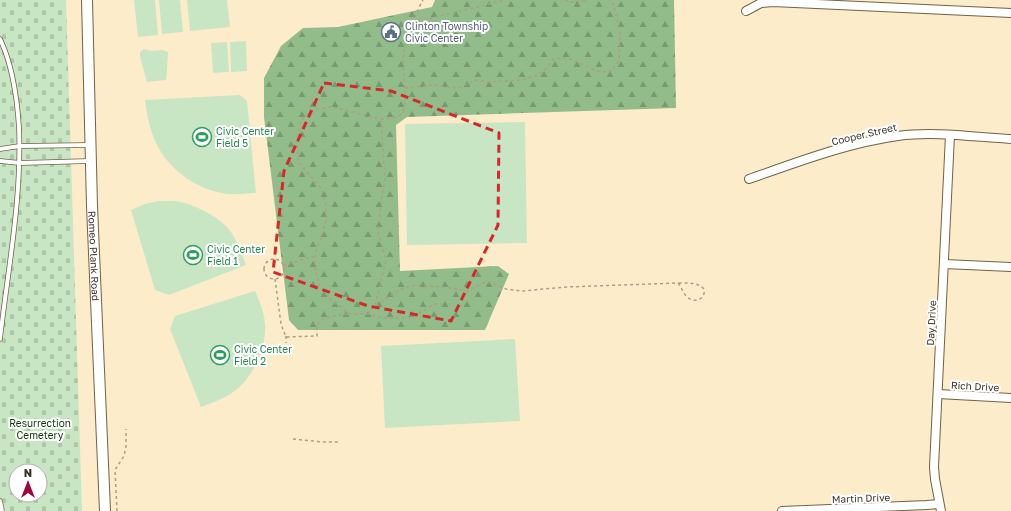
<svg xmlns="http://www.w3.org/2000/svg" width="1011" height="511" font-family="'Golos Text',sans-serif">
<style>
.green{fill:#c9e6c4}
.forest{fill:url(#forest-firs)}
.cemetery{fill:url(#cemetery-stones);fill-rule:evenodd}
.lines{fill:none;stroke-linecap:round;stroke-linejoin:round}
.service-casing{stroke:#716244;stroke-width:5.5}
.minor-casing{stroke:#716244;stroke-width:10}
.tertiary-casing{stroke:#716244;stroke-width:12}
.path{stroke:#ab9e85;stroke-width:1.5;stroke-dasharray:3 3;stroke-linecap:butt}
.service{stroke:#fff;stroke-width:4}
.minor{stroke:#fff;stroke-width:8}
.tertiary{stroke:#fff;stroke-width:10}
.marked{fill:none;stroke:#d62828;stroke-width:3;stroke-dasharray:8 5;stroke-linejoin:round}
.labels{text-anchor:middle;stroke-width:4;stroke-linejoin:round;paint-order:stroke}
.service-label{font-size:10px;fill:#4e5e75;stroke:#fff;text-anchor:start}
.leisure-label{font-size:10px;fill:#27864d;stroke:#fff;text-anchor:start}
.street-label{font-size:10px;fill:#393326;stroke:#fff}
.park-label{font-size:10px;fill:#0c3805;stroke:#fff}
</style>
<defs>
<pattern id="forest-firs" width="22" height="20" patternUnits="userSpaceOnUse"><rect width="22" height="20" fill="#92bd8b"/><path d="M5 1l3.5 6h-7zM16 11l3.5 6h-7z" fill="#789a71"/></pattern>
<pattern id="cemetery-stones" width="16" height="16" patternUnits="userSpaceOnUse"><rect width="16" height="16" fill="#c9e6c4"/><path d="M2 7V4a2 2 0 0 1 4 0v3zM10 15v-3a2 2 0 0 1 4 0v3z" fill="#adc6a8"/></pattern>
</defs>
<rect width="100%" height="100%" fill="#fdecca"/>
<!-- green -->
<path class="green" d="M134,0H155L158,35L138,37Z
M159,0H180L183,32L162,34Z
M187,0H227L230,27L190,31Z
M246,41L247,71L231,72L230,42Z
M227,42L229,72L213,73L211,43Z
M144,49L151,51L163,50L168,52L167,70L166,80L147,82L140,57V52Z
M240,95L247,101L256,193C247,193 237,195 228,194C199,191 170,171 157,145C150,131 147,116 145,100Z
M525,122L527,243L407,245L405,124Z
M158,201C163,201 168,201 174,201C190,202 215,215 226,226C236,236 241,252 246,265L169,295L155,290L131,210L145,204Z
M255,291C260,302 264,312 265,323C267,349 253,378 232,393C223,399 211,403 201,407L170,329L175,316Z
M515,339L520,421L385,428L381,346Z"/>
<!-- forest -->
<path class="forest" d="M435,0H674L676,108L407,117L396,125L400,271L498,266L509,274L485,330H298L289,320L264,117V78L281,46L303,28L338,27L432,7Z"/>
<!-- cemetery -->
<path class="cemetery" d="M0,0H66L82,511H0ZM16,471H40V495H16Z"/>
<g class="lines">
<defs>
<path id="service" d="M0,39C13,66 17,97 19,127C22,199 8,268 0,339
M0,149L20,146L90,145
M0,161L20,163L90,161
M0,501L2,511"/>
<path id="minor" d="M746,11L761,3L773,2L1011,13
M749,179C798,162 847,143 898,136C935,131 974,137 1011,139
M944,264L1011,267
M938,394L1011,398
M782,511L927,505L939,504
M941,511L935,479L934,467L950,135"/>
<g id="tertiary">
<path id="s1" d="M87,0L92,206L105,511"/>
</g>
</defs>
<!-- service casing -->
<use href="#service" class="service-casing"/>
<!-- minor casing -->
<use href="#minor" class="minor-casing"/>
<!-- tertiary casing -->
<use href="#tertiary" class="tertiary-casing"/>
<!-- path -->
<path class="path" d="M565,0L570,2L587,0
M412,23L505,0
M405,88L434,85L458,88L477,80L488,82L521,80L538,75L543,72L554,59L562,58L569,59L598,71L609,72L614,68L619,61L620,31L615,10L612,2L609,0
M381,119C389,118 399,119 403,111C409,97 402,73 403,58C404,43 415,14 423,0
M264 269a10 10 0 1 1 20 0a10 10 0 1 1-20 0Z
M283,266L310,257H315
M275,279L281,324L286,337L317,336V326L320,321L332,316L349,314
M376,306L394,293L406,287L417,285L443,287L467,291L483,283L489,282L506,289L522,291L566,287L678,283C682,288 683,293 687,297C695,304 706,299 704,289C697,282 688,283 678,283
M368,314L375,306L386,260L378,231L382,196L385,180L381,119L332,107L316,109L305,115L300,124L297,137L298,160L299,163L321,188L326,205V220L323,233L316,250L315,257V269L319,285L331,300L350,314H368L384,318H409L415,316L434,304H442
M286,336V343
M293,439L323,442H339
M117,511L115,470L124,456L126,446V429"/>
<!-- service -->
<use href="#service" class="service"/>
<!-- minor -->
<use href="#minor" class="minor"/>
<!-- tertiary -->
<use href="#tertiary" class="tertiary"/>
</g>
<!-- marked area -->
<path class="marked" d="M324,83L391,91L499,133L498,225L451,321L368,306L273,272L284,171Z"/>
<!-- icons -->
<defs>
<symbol id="civic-ring" viewBox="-11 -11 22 22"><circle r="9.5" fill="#fff" stroke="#5c6f8a" stroke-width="1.5"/><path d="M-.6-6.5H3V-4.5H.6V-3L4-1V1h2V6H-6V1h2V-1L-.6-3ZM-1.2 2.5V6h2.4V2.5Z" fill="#5c6f8a"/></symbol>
<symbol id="stadium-ring" viewBox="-11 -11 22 22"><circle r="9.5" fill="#fff" stroke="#2e9e5b" stroke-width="1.5"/><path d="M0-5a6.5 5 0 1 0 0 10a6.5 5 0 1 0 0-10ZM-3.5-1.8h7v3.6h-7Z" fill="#2e9e5b"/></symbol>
</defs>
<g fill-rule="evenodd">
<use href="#civic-ring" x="380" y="21" width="22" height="22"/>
<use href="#stadium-ring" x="191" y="126" width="22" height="22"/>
<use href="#stadium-ring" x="182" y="244" width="22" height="22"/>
<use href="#stadium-ring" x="209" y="344" width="22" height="22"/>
</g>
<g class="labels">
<!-- service labels -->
<g class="service-label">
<text x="405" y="30">Clinton Township<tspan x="405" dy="12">Civic Center</tspan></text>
</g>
<!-- leisure labels -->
<g class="leisure-label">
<text x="216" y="135">Civic Center<tspan x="216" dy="12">Field 5</tspan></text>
<text x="207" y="253">Civic Center<tspan x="207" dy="12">Field 1</tspan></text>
<text x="234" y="353">Civic Center<tspan x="234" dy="12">Field 2</tspan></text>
</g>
<!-- street labels -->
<g class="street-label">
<text transform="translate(864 134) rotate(-13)" y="4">Cooper Street</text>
<text dy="4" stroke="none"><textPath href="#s1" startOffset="256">Romeo Plank Road</textPath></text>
<text transform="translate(931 323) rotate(-87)" y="4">Day Drive</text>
<text transform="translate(975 386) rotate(3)" y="4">Rich Drive</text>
<text transform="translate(861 498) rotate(-2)" y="4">Martin Drive</text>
</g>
<!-- park labels -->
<g class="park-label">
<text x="40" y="427">Resurrection<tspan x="40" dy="12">Cemetery</tspan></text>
</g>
</g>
<!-- north arrow -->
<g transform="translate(28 483)"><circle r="19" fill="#ffffff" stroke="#b0ada8"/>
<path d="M0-3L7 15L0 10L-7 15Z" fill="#a2053d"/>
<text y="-6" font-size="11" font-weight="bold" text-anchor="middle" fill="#393326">N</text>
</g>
</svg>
